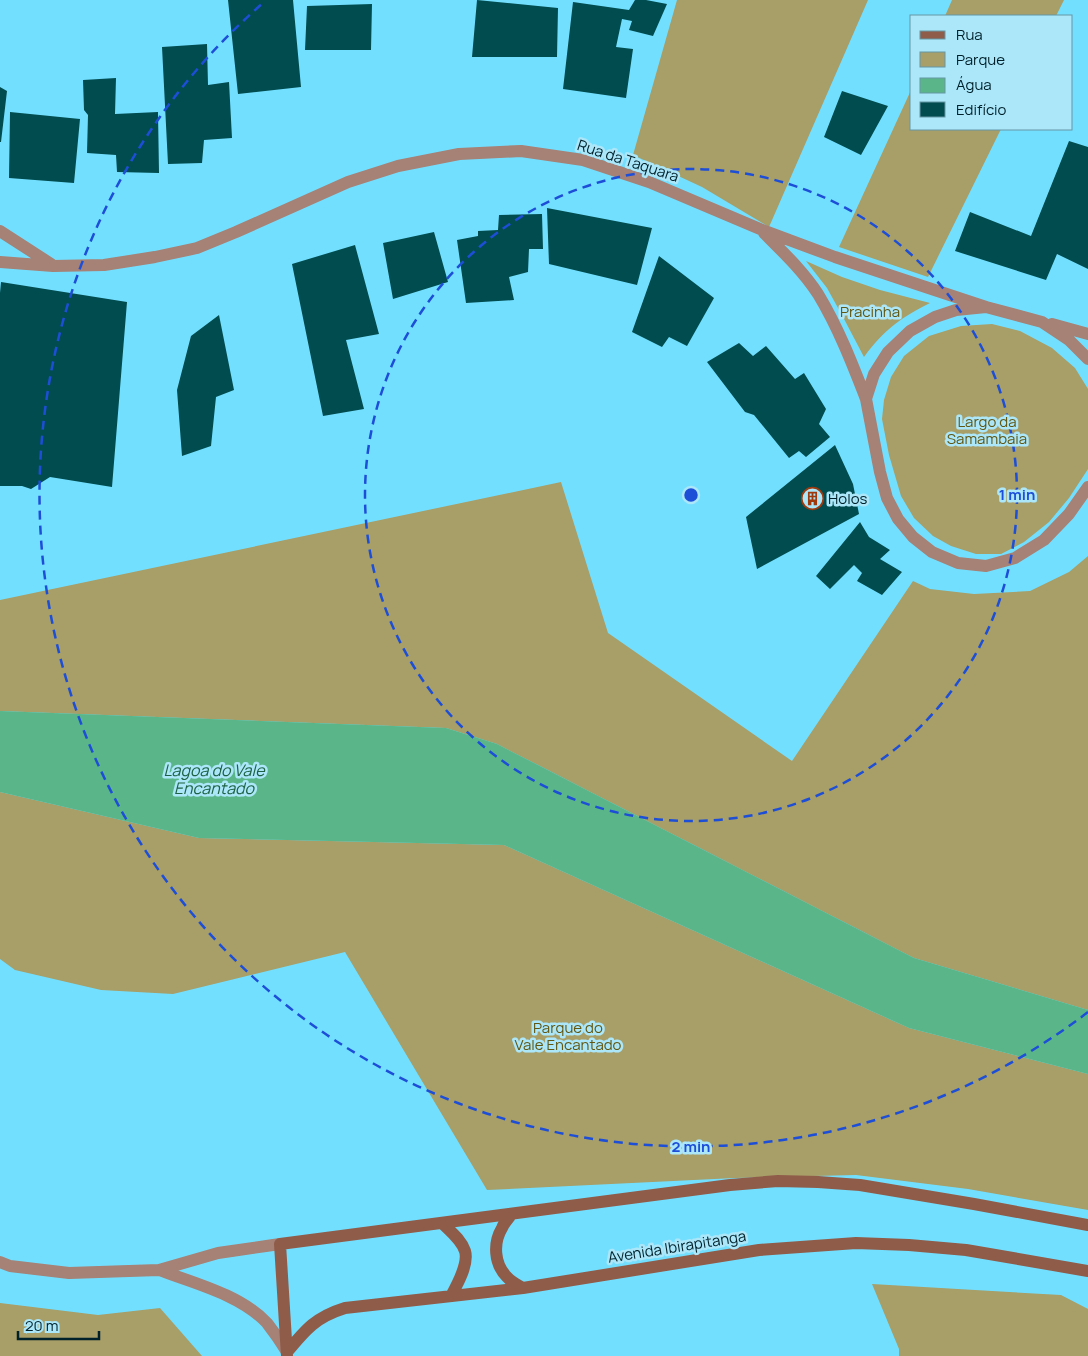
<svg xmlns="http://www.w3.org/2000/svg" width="1088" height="1356" font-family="Manrope,sans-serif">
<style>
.green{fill:#a79e68}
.water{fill:#5ab688}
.building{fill:#004c4f}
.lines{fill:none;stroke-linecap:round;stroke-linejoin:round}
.street{stroke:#a68175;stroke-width:12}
.secondary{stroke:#905c4a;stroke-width:12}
.ring{fill:none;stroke:#1d4ed8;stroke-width:2.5;stroke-dasharray:9 6}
.labels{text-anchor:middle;stroke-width:5;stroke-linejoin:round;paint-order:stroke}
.street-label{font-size:15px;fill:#00212a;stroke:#abe6f9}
.park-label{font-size:15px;fill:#615712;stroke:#abe6f9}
.poi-label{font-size:15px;fill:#00212a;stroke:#abe6f9;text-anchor:start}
.water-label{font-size:16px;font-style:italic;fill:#1e6243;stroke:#abe6f9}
.centre{fill:#1d4ed8;stroke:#abe6f9;stroke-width:2.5}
.ring-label{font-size:15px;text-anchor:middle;font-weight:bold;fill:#1d4ed8;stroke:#abe6f9;stroke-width:5;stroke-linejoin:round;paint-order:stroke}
</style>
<rect width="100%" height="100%" fill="#73dfff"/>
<!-- green -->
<path class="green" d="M677,0H868L769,227L702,187L633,155Z
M952,0H1064L1056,16H945Z
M912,88V129H1001L928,277L839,247Z
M806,261L842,277L880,290L930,303C900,318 884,330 864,357L843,317L827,288Z
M992,324L1020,331L1052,348L1075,368L1088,389V469L1069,498L1049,522L1024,542L1001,554H976L951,546L933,536L914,518L901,496L889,455L882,419L884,400L891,377L904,356L929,336L961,326Z
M561,482L608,633L792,761L913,581L930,589L974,594L1030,591L1069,572L1088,556V1010L914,958L497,744L446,728L0,711V600Z
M0,792L199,838L504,845L909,1028L1088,1074V1210L968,1189L856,1175L735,1178L487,1190L345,952L173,994L101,990L15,970L0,959Z
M872,1284L1061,1295L1088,1309V1356H899V1349Z
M0,1303L98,1315L160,1308L202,1356H0Z"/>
<!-- water -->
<path class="water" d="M0,711L446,728L497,744L914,958L1088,1010V1074L909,1028L504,845L199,838L0,792Z"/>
<!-- building -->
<path class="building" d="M228,0H293L301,87L238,94Z
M477,0L558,8L557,57H472Z
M635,0H646L667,4L653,36L629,30L632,21L622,19L616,47L633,49L626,98L563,89L573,2L629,10Z
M372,4L371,50H305L307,6Z
M207,44L208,85L229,82L232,138L204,140L202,163L168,164L162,47Z
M116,78L115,114L158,112L159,173L117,172L116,155L87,153L88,115L84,110L83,80Z
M0,87L7,91L1,142H0Z
M842,91L888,106L861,155L824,137Z
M10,112L80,119L74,183L9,178Z
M1069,141L1088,147V269L1057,254L1046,280L955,251L970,212L1031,236Z
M547,208L652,228L637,285L549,264Z
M542,214L543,249H529L528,272L509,277L514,300L466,303L457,240L478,236V231L498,230L499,215Z
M434,232L448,282L393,299L383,243Z
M355,245L379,334L346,340L364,409L323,416L292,264Z
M659,256L714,298L687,346L669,337L662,347L632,332Z
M1,282L127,302L112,487L50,477L31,489L22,486H0V293Z
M219,315L234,390L216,397L211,446L182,456L177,390L191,336Z
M739,343L753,356L766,346L795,379L804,373L826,409L819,424L830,437L806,457L799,451L789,458L754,415L745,412L707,362Z
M835,445L853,484L859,514L757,569L746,517Z
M860,522L869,537L890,550L880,559L902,572L882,595L857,581L862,573L854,565L830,589L816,576Z"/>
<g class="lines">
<!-- street -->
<path class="street" d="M0,231L51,264
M764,233C783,252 803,271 818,294C838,327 852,363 866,399
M0,262L53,266L104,265L155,257L197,248L236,232L348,182L398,166L459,154L521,151L583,160L649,182L760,229L835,257L986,307
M1052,324L1088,334
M1088,359L1069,340L1042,322L986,307L956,310L935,317L910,331L888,352L874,374L866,399L880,472L887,498L898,519L913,537L932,552L958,563L986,566L1015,558L1044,540L1069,514L1088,487
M0,1262L10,1266L69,1273L159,1270L218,1253L280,1244
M159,1270C194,1283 241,1295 267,1323C274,1332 281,1342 287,1352"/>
<!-- secondary -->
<path class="secondary" d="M511,1215C508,1219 504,1223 502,1228C493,1243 494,1264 507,1277C511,1282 518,1285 523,1288
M442,1223C450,1231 461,1239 465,1251C469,1264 457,1285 451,1296
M287,1352C306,1329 316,1317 345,1308L523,1288L759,1250L856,1243L909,1245L966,1250L1088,1271
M287,1356L280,1244L730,1185L778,1181L818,1182L860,1185L974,1204L1088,1225"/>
</g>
<!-- distance rings -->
<g class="ring">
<circle cx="691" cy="495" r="326"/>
<path d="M1088 1012A652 652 0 0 1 263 3"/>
</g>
<!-- icons -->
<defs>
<symbol id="building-ring" viewBox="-11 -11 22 22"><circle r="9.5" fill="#abe6f9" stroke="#9f3a0f" stroke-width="1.5"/><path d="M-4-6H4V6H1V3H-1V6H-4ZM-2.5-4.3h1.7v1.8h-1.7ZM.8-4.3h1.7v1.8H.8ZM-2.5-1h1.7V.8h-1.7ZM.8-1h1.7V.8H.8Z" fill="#9f3a0f"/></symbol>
</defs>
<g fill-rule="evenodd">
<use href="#building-ring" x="800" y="486" width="25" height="25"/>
</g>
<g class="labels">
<!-- street labels -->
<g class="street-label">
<text transform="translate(628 161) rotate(18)" y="5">Rua da Taquara</text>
<text transform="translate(677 1247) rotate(-9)" y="5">Avenida Ibirapitanga</text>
</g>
<!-- park labels -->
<g class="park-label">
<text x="870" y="317">Pracinha</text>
<text x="987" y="427">Largo da<tspan x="987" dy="17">Samambaia</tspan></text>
<text x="568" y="1033">Parque do<tspan x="568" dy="17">Vale Encantado</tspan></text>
</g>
<!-- poi labels -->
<g class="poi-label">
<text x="828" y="504">Holos</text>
</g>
<!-- water labels -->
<g class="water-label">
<text x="214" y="776">Lagoa do Vale<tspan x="214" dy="18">Encantado</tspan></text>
</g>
</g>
<circle cx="691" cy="495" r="8" class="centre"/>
<g class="ring-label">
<text x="1017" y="500">1 min</text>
<text x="691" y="1152">2 min</text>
</g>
<!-- legend -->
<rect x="910" y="15" width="162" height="115" fill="#abe6f9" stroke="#6797a6"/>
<rect x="920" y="31" width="25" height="8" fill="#905c4a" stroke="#6797a6"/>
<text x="956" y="40" font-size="15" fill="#00212a">Rua</text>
<rect x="920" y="52" width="25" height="15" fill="#a79e68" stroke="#6797a6"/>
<text x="956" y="65" font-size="15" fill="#00212a">Parque</text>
<rect x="920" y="78" width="25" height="15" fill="#5ab688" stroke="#6797a6"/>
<text x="956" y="90" font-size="15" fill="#00212a">Água</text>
<rect x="920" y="102" width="25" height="15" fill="#004c4f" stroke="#6797a6"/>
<text x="956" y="115" font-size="15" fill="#00212a">Edifício</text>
<!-- scale -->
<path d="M18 1331v8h81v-8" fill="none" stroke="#00212a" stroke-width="2.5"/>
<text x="25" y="1331" font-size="15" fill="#00212a" stroke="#abe6f9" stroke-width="4" paint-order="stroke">20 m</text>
</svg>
